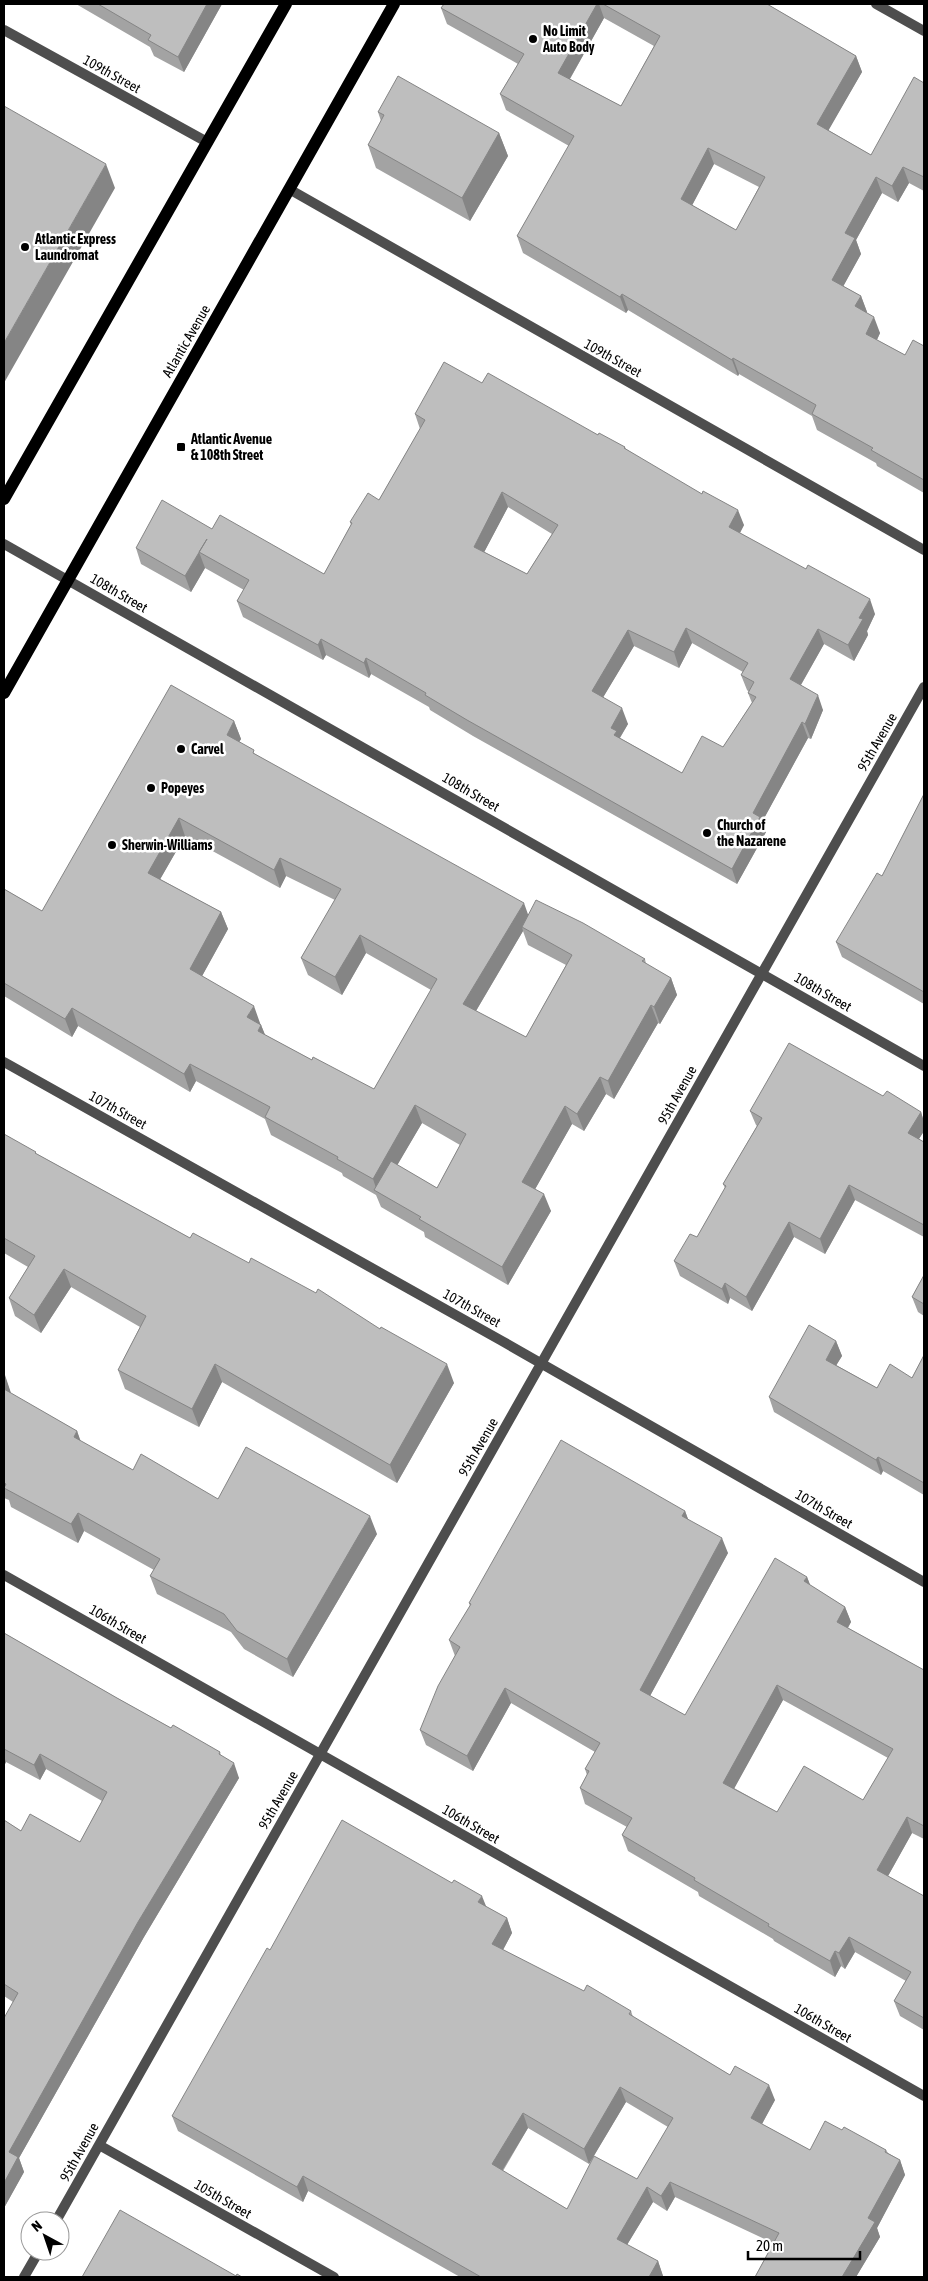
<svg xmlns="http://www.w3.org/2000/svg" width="928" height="2281" font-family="'Asap Condensed',sans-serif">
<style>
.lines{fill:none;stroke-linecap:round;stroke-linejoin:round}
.minor{stroke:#4e4e4e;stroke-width:10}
.primary{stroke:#000;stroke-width:12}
.wall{fill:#a3a3a3;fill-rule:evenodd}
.shaded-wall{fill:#858585}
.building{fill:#bebebe;stroke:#858585;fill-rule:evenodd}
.poi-dot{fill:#000;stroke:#fff;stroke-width:2}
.labels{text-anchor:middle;stroke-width:5;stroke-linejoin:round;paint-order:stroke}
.poi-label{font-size:14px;font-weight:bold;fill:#000;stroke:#fff;text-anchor:start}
.street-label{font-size:14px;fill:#000;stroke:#fff}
</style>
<rect width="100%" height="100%" fill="#fff"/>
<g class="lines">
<!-- minor -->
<path class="minor" d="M876,4L924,31
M4,30L207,142
M289,189L924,550
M4,544L924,1066
M4,1062L502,1341L924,1582
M4,1575L924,2096
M99,2145L334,2277
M56,2221L924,687
M24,2277L39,2251"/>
<!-- primary -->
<path class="primary" d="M4,499L286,4
M4,693L394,4"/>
</g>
<!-- wall -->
<path class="wall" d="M76,4H222L184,72L154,56L150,47Z
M444,4H767L856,56L862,72L828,130L871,155L924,83V191L909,183L898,202L882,193L856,240L861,254L843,286L861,296L867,312L866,313L880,333L877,340L905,355L924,346V493L877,466L876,463L817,430L812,416L739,374L738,376L628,310L626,313L523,253L517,236L569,146L506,110L500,94L518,64L447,24L441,8ZM604,18L654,46L621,106L570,79ZM714,164L759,187L736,230L692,205Z
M378,112L499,133L508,156L470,221L376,168L368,145L381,121Z
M482,383L625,447L626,449L744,525L740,533L875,614L867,631L868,635L854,661L824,644L801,685L823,710L811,739L808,738L762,822L766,832L737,884L473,736L430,710L429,707L371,674L369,678L326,655L323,660L243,617L237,601L244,590L205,568L191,592L141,564L136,548L212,529L324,574L351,525L350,522L379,500L420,429L415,414ZM508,507L552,534L527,574L484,552ZM692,643L743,672L741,675L747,690L749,692L748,693L752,703L723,747L682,773L620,738L628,724L603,697L634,646L679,668Z
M234,721L241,739L239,742L255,754L528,915L645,959L646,964L671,978L677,995L660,1024L658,1023L614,1099L606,1094L584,1131L572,1124L535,1189L551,1211L508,1285L425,1237L424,1232L381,1207L376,1195L343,1176L342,1173L271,1135L265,1119L196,1081L190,1092L78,1026L72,1037L4,996V889L42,911ZM185,836L280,888L286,876L335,900L301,958L308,975L342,995L366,953L431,990L374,1089L312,1060L265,1035L261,1025L260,1023L202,976L228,929L221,912L160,879ZM523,931L528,945L566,965L526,1037L476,1011ZM422,1123L460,1145L437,1188L397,1165Z
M924,794V1004L842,957L836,942L882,876Z
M883,1096L921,1112L924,1122V1131L919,1139L924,1142V1237L855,1200L825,1254L794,1237L752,1311L730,1298L728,1304L680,1276L674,1261L697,1237L725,1188L723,1184L757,1126L756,1125L750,1111Z
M4,1134L37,1154L454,1383L397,1483L222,1382L199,1427L125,1389L118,1370L140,1327L71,1287L41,1333L15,1316L9,1298L28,1267L4,1253Z
M924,1275V1316L918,1312L912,1297Z
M836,1341L842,1356L836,1365L877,1388L912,1378L924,1355V1495L883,1471L881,1475L774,1412L769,1397Z
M4,1374L11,1394L77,1431L80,1441L133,1470L218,1499L377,1534L293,1677L244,1649L231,1632L157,1594L150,1576L154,1570L84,1531L78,1543L11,1507L9,1500L4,1498Z
M685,1511L688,1519L728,1553L650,1696L685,1715L807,1577L810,1585L845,1607L851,1622L848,1628L924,1670V1839L912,1833L888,1876L924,1896V2030L900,2016L894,2001L906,1981L855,1952L845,1969L841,1966L835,1977L774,1941L773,1939L699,1896L698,1892L628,1851L622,1835L627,1827L585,1804L580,1788L587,1775L585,1769L595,1752L511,1703L473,1771L426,1745L420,1730L455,1656L449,1640L470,1606L469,1603ZM783,1700L888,1758L863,1800L777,1812L734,1788Z
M4,1633L117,1698L171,1728L220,1752L221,1756L239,1778L144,1937L19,2158L24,2172L4,2208L13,2002L4,1996V1820L21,1831L80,1842L102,1801L46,1769L40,1780L6,1762L4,1766Z
M486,1907L507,1918L512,1933L503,1950L584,1991L631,2011L633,2017L730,2075L775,2100L762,2124L810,2150L842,2130L886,2150L888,2153L900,2160L905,2175L877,2228L880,2237L856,2277H755L773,2243L675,2197L667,2211L653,2202L627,2245L658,2261L663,2276L662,2277H460L308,2191L303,2202L178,2131L172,2116L270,1950ZM626,2102L668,2127L637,2179L567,2209L503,2171L528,2128L589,2164Z"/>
<!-- shaded-wall -->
<path class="shaded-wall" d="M207,4H222L184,72L178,57Z
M597,4H599L604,18L564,89L558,73Z
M856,56L862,72L823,140L817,124Z
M499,133L508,156L470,221L462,198Z
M708,148L714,164L687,215L681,199Z
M106,164L115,188L4,383V343Z
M903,167L909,183L898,202L892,186Z
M876,177L882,193L856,240L861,254L838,296L832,280L845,233Z
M622,294L628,310L626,313L620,297Z
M861,296L867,312L861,322L855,306Z
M874,317L880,333L872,350L866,334Z
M733,358L739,374L738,376L732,360Z
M502,492L508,507L479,562L474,547Z
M738,510L744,525L735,542L729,527Z
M207,539L199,552L205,568L191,592L185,576Z
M870,599L875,614L867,631L868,635L854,661L848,645L859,618Z
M686,628L692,643L679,668L674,652Z
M818,629L824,644L795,695L790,679Z
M628,630L634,646L598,706L592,691Z
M321,639L326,655L323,660L318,645Z
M366,658L371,674L369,678L364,663Z
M818,695L823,710L811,739L805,724Z
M622,708L628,724L619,739L620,750L611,728Z
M234,721L241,739L233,752L227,735Z
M802,722L808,738L762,822L766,832L737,884L732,869L753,813Z
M179,818L185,836L154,890L148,873Z
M280,858L286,876L280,888L274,870Z
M524,903L530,920L522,927L523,931L470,1021L463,1004Z
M221,912L228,929L196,987L190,969Z
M360,935L366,953L342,995L335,977Z
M671,978L677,995L660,1024L654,1007Z
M651,1005L658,1023L614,1099L608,1081Z
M254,1006L260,1023L253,1035L247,1017Z
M72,1008L78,1026L72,1037L65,1019Z
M261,1025L268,1042L258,1031Z
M190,1064L196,1081L190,1092L184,1074Z
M600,1077L606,1094L584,1131L577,1114Z
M415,1105L422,1123L381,1193L377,1191L373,1179Z
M565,1106L572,1124L529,1200L522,1182Z
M921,1112L924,1122V1131L913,1148L908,1133Z
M849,1185L855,1200L825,1254L820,1239Z
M544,1194L551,1211L508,1285L502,1267Z
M789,1222L794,1237L752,1311L746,1297Z
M64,1269L71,1287L41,1333L34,1315Z
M725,1283L730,1298L728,1304L722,1289Z
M836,1341L842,1356L831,1374L826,1360Z
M215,1364L222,1382L199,1427L192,1409Z
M447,1364L454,1383L397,1483L390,1465Z
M5,1375L11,1393L4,1401V1377Z
M77,1431L84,1450L74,1437Z
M878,1457L883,1471L881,1475L876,1460Z
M685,1511L691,1527L682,1516Z
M78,1513L84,1531L78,1543L71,1524Z
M370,1516L377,1534L293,1677L287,1659Z
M722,1538L728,1553L645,1705L640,1690Z
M807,1577L813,1592L804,1581Z
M845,1607L851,1622L842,1637L837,1622Z
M777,1685L783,1700L729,1798L723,1783Z
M505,1688L511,1703L473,1771L467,1756Z
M40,1754L46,1769L40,1780L34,1765Z
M4,1756L6,1762L4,1766Z
M234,1763L239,1778L144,1937L19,2158L24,2172L4,2208V2183L9,2152L138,1922Z
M907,1817L912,1833L883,1885L877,1870Z
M482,1896L488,1911L478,1902Z
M507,1918L512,1933L498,1959L492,1944Z
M849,1937L855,1952L845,1969L839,1953Z
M835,1951L841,1966L835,1977L830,1961Z
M769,2085L775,2100L757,2133L751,2118Z
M620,2087L626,2102L589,2164L584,2149Z
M523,2113L528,2128L497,2179L492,2164Z
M900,2160L905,2175L877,2228L880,2237L856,2277H842L868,2218Z
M303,2176L308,2191L303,2202L297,2187Z
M670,2182L675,2197L667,2211L661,2196Z
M647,2187L653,2202L622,2253L617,2239Z
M658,2261L663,2276L662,2277H649Z"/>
<!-- building -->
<path class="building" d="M98,4H207L178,57L148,40L151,35Z
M444,4H597L558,73L621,106L660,36L603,4H767L856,56L817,124L871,155L914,77L924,83V177L903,167L892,186L876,177L845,233L855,238L832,280L861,296L855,306L874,317L866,334L905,355L913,340L924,346V480L871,450L873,448L812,414L816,405L733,358L732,360L622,294L620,297L517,236L574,136L500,94L524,54L441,8ZM708,148L765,177L736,230L681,199Z
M398,76L499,133L462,198L368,145L384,115L378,112Z
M4,106L106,164L4,343Z
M444,362L482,383L488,373L598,435L599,433L625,447L624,448L702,494L703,491L738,510L729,527L806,569L808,565L870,599L859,618L863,619L848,645L818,629L790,679L818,695L805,724L802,722L753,813L760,817L732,869L467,720L425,695L426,693L366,658L364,663L321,639L318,645L237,601L249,580L199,552L207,539L185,576L136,548L162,500L212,529L220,515L324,574L352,523L350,522L368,493L379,500L425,420L415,414ZM502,492L558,525L527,574L474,547ZM686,628L748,663L741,675L754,682L748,693L756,697L723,747L702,736L682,773L614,735L617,731L611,728L622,708L592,691L628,630L674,652Z
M171,685L234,721L227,735L254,750L253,753L524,903L463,1004L526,1037L572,955L522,927L536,900L583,923L645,959L642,961L671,978L654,1007L651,1005L608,1081L600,1077L577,1114L565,1106L522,1182L544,1194L502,1267L419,1219L421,1217L374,1190L391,1161L437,1188L466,1134L415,1105L373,1179L337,1159L338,1157L265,1117L270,1107L190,1064L184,1074L72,1008L65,1019L4,983V889L42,911ZM179,818L274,870L280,858L341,889L301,958L335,977L360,935L437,979L374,1089L313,1057L312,1060L258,1031L261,1025L247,1017L254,1006L190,969L221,912L148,873Z
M924,794V992L836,942L877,873L882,876Z
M789,1043L883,1096L887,1091L921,1112L908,1133L924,1142V1225L849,1185L820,1239L789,1222L746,1297L725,1283L722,1289L674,1261L690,1234L697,1237L726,1186L723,1184L762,1118L750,1111Z
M4,1134L36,1152L35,1153L190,1238L193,1233L249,1263L251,1258L316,1293L318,1289L380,1329L381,1327L447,1364L390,1465L215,1364L192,1409L118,1370L146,1316L64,1269L34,1315L9,1298L35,1256L4,1238Z
M924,1275V1304L912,1297Z
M809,1325L836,1341L826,1360L877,1388L890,1364L912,1378L924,1355V1483L878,1457L876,1460L769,1397Z
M4,1389L77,1431L74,1437L133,1470L141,1454L218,1499L246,1447L370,1516L287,1659L237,1631L224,1614L150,1576L160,1559L78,1513L71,1524L4,1488L6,1484L4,1483Z
M561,1440L685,1511L682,1516L722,1538L640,1690L685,1715L775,1558L807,1577L804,1581L845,1607L837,1622L924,1670V1826L907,1817L877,1870L924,1896V2018L894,2001L911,1972L849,1937L839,1953L835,1951L830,1961L768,1926L769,1924L694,1880L695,1878L622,1835L632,1818L580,1788L589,1771L585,1769L600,1743L505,1688L467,1756L420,1730L438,1686L460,1647L449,1640L471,1604L469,1603ZM777,1685L893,1749L863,1800L804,1766L777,1812L723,1783Z
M4,1633L117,1698L171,1728L173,1725L220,1752L219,1754L234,1763L138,1922L9,2152L18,2157L4,2183V2018L18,1993L4,1984V1820L21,1831L30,1814L80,1842L107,1792L40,1754L34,1765L4,1749Z
M342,1820L452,1883L454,1880L482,1896L478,1902L507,1918L492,1944L584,1991L587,1985L631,2011L629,2014L730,2075L735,2066L769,2085L751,2118L810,2150L825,2121L842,2130L844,2127L886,2150L885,2152L900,2160L868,2218L875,2222L842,2277H755L779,2233L670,2182L661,2196L647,2187L617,2239L658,2261L649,2277H481L303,2176L297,2187L172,2116L267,1948L270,1950ZM620,2087L673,2118L637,2179L594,2156L567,2209L492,2164L523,2113L584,2149Z
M120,2210L236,2276L237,2274L242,2277H82Z"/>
<!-- markers -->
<g class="poi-dot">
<circle cx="533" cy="39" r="5"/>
<circle cx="25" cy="247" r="5"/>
<rect x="176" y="442" width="10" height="10" rx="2.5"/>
<circle cx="181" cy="749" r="5"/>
<circle cx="151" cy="788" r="5"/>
<circle cx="707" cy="833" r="5"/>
<circle cx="112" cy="845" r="5"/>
</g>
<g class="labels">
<!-- poi labels -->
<g class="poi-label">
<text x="543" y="36">No Limit<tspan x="543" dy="16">Auto Body</tspan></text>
<text x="35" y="244">Atlantic Express<tspan x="35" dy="16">Laundromat</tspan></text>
<text x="191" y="444">Atlantic Avenue<tspan x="191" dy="16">&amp; 108th Street</tspan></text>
<text x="191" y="754">Carvel</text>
<text x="161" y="793">Popeyes</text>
<text x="717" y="830">Church of<tspan x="717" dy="16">the Nazarene</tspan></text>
<text x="122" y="850">Sherwin-Williams</text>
</g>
<!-- street labels -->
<g class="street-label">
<text transform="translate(112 74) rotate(29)" y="5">109th Street</text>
<text transform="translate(186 341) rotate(-60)" y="5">Atlantic Avenue</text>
<text transform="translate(613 358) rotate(29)" y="5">109th Street</text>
<text transform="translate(119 593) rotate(30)" y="5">108th Street</text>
<text transform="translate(877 742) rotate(-60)" y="5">95th Avenue</text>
<text transform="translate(471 792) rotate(30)" y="5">108th Street</text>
<text transform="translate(823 992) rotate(30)" y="5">108th Street</text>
<text transform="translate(677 1095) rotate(-61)" y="5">95th Avenue</text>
<text transform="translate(118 1110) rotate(29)" y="5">107th Street</text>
<text transform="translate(472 1308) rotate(29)" y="5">107th Street</text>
<text transform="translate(478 1447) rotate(-60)" y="5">95th Avenue</text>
<text transform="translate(824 1509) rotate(30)" y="5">107th Street</text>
<text transform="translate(118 1624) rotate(30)" y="5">106th Street</text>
<text transform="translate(278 1800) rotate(-60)" y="5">95th Avenue</text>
<text transform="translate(471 1824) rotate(30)" y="5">106th Street</text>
<text transform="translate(823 2023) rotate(30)" y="5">106th Street</text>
<text transform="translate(79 2152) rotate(-61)" y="5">95th Avenue</text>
<text transform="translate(223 2199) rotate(30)" y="5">105th Street</text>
</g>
</g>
<!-- border -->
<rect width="928" height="2281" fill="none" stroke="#000000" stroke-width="10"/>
<!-- north arrow -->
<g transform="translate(45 2236) rotate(320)"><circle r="24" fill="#ffffff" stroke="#999999"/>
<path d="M0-4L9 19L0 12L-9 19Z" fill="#000000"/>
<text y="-8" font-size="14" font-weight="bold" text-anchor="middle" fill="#000000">N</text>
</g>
<!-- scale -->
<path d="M748 2251v8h112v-8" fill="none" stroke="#000000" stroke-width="2.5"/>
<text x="756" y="2251" font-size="15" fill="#000000" stroke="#ffffff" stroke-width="4" paint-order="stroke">20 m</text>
</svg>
